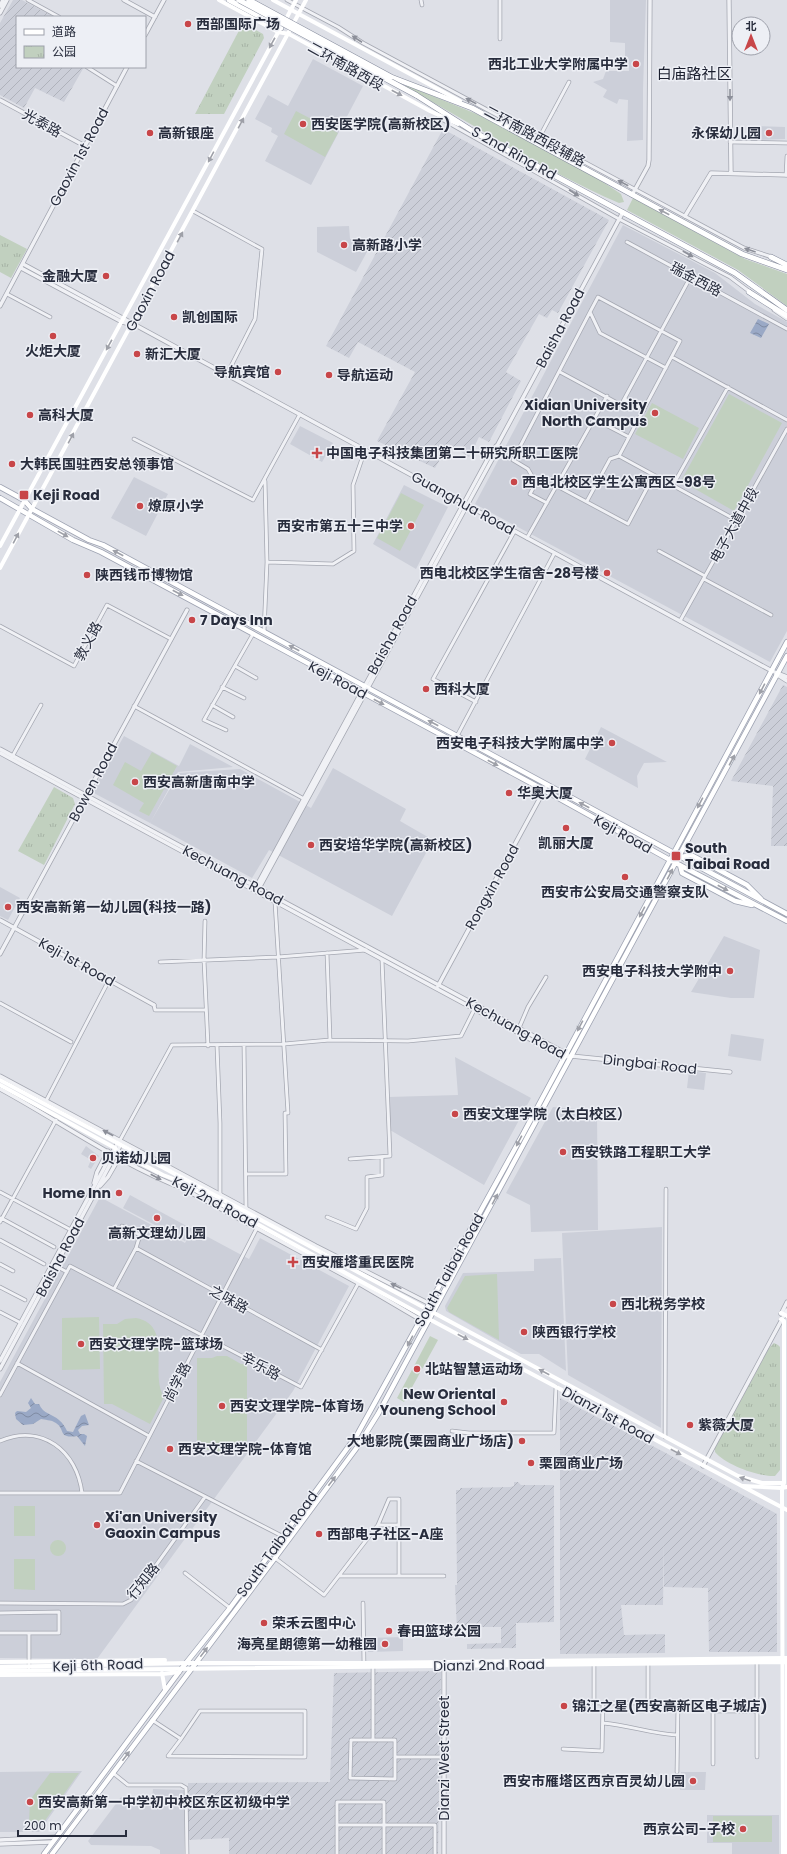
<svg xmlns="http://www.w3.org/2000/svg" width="787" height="1854" font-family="Poppins,'Noto Sans SC',sans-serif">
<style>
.built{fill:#cccfd9}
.industrial{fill:url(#industrial-furrows)}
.grass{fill:#c1d0bf}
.park{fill:url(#park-tufts)}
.water{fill:url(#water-waves)}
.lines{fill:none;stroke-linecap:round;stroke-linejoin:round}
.minor-casing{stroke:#a4a7b1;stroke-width:4.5}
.tertiary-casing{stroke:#a4a7b1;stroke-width:5}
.primary-casing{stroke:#9ea3b2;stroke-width:6}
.trunk-casing{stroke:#868c9d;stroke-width:6}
.minor{stroke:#f0f1f5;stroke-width:3}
.tertiary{stroke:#f0f1f5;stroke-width:3.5}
.secondary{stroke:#fff;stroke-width:4}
.primary{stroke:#fff;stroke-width:4.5}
.trunk{stroke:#fff;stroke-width:5}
.trunk-bridge-casing{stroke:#868c9d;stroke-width:6;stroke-linecap:butt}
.trunk-bridge{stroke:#fff;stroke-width:5}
.oneway{fill:#8c8f99}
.oneway2{fill:#9ea0a8}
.poi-dot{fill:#c84649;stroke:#edeff5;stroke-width:1.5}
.labels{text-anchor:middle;stroke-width:3;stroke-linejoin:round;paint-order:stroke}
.poi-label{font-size:14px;font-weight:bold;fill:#282d3d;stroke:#edeff5;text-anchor:start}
.street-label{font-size:14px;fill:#282d3d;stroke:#edeff5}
.neighbourhood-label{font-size:15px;fill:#1a1e2e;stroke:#edeff5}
</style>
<defs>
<pattern id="industrial-furrows" width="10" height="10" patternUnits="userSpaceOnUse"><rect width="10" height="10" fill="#cccfd9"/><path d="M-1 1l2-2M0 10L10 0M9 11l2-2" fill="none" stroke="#afb2bb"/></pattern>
<pattern id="park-tufts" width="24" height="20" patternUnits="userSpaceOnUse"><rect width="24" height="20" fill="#c1d0bf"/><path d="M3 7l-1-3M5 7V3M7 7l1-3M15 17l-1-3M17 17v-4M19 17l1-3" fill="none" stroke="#a6b3a5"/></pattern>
<pattern id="water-waves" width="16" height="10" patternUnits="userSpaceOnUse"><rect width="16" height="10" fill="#9aa9c6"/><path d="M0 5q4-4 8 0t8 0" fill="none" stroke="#7e8aa2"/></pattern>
</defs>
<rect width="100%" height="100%" fill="#dee0e7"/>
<!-- built -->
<path class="built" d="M610,0H646L643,89V140L627,141L628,100L619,99L617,104L603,97L607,90L593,82L603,79L606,71H629L628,57H625V43L610,42Z
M313,59L363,86L311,185L265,161L278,136L271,132L272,128L255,119L268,95L288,106Z
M752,126L785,127V139L752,140Z
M623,225L715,273L755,304L787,322V631L770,662L475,504Z
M349,226L350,239H374L356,272L317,252V227Z
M300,426L333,443L322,462L290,444Z
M134,477L168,494L146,536L111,518Z
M404,485L448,507L416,569L373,544Z
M601,727L667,762L644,763L637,776L638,788L585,759Z
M124,736L179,766L190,744L233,767L178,772L150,823L92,792Z
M333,768L406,809L400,821L433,840L392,916L269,850L252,878L150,823L179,773L240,769L311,808Z
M0,887L20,898L8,920L0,916Z
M724,936L760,950L754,998H731L691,992Z
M731,1034L764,1039L761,1061L728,1056Z
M455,1057L531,1098L484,1185L390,1130L388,1097L458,1095Z
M689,1071L706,1073L704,1090L687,1088Z
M553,1107L597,1111L598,1230L531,1232L530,1205L506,1193Z
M86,1146L99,1156L91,1169L88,1167L91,1160L81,1154Z
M130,1195L192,1229L185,1241L123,1208Z
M100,1197L185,1243L193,1229L249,1259L260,1238L349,1286L293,1391L97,1659L0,1658V1382Z
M662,1227L661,1428L568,1375L562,1233Z
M561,1258L566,1371L539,1354H521L446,1311L445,1306L463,1273L534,1271V1259Z
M403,1637V1651L368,1652V1638Z
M82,1771L39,1832H0V1772Z
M681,1772H706L705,1790H680Z
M153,1789L184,1790V1854H160V1850L151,1846L91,1845L88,1841L121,1797H152Z
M707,1815H779V1854H732V1843H707Z"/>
<!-- industrial -->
<path class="industrial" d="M13,0H22L54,17H17V67H84L64,102L35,88L24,108L0,95V23Z
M443,129L609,220L558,313L552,310L547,318L539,314L506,372L521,381L489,442L479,437L469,457L449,444L435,468L377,441L415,372L358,342L349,358L326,346Z
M783,685L787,687V846H771L773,786L731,781Z
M560,1398L664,1452L777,1514V1652H709L708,1588L664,1587V1541L663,1605H621L624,1635L665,1634V1653L560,1654Z
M514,1482H518L521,1485H554V1622L516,1623V1648L467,1649V1644L501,1643V1627H461L460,1632H457L455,1585H457L456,1490H460V1488L510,1487L514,1486Z
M441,1671L438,1854H229V1838L188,1840V1783L330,1782L334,1673Z"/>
<!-- grass -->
<path class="grass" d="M406,85L479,115L600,180L621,194L624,202L619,203C544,171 476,125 405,87Z
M296,111L338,133L325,157L284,134Z
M633,198L745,259L787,274V306L738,270L627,210Z
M729,394L782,423L734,511L681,481Z
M652,403L699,428L683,459L635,434Z
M401,493L424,505L400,551L377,538Z
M152,752L177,766L149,816L139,811L144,803L113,785L125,762L141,771Z
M497,1274L499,1340L449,1312L447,1308L465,1276Z
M99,1317L100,1369L62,1370V1318Z
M136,1318C174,1325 149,1374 164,1397L150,1424L112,1404H104L103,1324H117L125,1319Z
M430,1336L438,1340L404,1402L397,1398Z
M217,1356H227L241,1364H247V1448C238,1449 226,1453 217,1452C209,1451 206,1448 197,1448V1358H212Z
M14,1506H35V1536H14Z
M50 1548a8 8 0 1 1 16 0a8 8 0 1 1-16 0Z
M14,1559H35V1590L14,1589Z
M50,1773H79L39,1829L29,1822L30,1800Z
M713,1816H772V1842H713Z"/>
<!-- park -->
<path class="park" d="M243,23L263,34L264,38L224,114H195Z
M0,235L27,249L11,278L0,272Z
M54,787L73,798L75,804L44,865L18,851Z
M774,1343L778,1345L780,1347V1470L775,1476C759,1477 726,1465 715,1452V1448L768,1349Z"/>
<!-- water -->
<path class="water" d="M758,319L769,324L761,338L750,333Z
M31,1398L35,1404H39C43,1414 53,1414 59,1420C63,1423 65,1427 67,1431L73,1432L81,1416L85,1414L89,1425L82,1426L78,1430L80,1434H84L87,1436L85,1446L77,1436C56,1439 67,1428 54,1422C51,1420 45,1420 41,1419L33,1424L23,1425L16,1419L15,1413L17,1411L26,1412L31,1408L28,1403Z"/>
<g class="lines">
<defs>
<path id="minor" d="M28,0L59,17
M287,0L338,27L363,43L744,248L772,257
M421,0L422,5
M500,0V39
M87,67L117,86
M438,117L619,219L730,277L750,292
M539,138L569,82
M730,142L787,143
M786,175L787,156
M193,211L262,249L255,319L227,374
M627,242L787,329
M7,294L50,317
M774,310L787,319
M672,357L787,420
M560,372L621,405L691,276
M625,399L644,410
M594,419L629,437
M134,439L253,500L300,414
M619,456L736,520
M673,485L728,387
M557,486L628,524L654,475
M587,501L610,459L619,456L680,341L598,297L590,312L600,333L666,368
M547,503L530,494L536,483L528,469L513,460L590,312
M527,538L607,396
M659,551L705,576
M267,562L333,564L354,551L353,485L365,450
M704,579L771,615
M680,621L787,429
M0,626L74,666L107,605L171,639
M264,632L267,562L265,481
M235,666L256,678
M222,687L244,698
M476,702L433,679L514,532
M212,705L233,717
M134,706L306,800
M226,730L204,720L253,634
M457,736L554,554
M12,757L41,705
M205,921L204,960L208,1046
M327,953L330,1040
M160,962L278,957L366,950
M0,1003L71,1042
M154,1005L155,1010H206
M519,1028L528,1007L546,977
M217,1046L220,1123V1194
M244,1046L246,1208
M46,1101L109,980
M119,1142L172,1045L284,1044L330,1040L408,1041L461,1036L474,1010
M350,1159L390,1156L382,960
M246,1174H286L285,1113H288L275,902
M0,1192L71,1230
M327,1217L356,1229L367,1208V1177L382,1175V1157
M1,1218L54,1247
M0,1222L56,1120
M0,1240L44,1264
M136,1248L322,1350
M0,1264L13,1271
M56,1266L67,1272
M0,1287L25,1300
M114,1289L136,1248L140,1235L122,1226
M0,1312L21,1323
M17,1363L149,1436
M0,1395L70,1266L301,1387L359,1282
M452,1431L469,1433H554L556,1387
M665,1437L666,1189
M0,1441C42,1423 77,1451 82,1493
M136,1461L282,1536
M0,1493H120L257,1228
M378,1525L389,1499H399V1576
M275,1558L324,1595L378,1525H399
M185,1573L230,1608
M340,1576H444
M0,1603L123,1604L131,1600L205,1497
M363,1603L364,1665
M0,1613L59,1612V1633H0
M29,1633V1668
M648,1663V1703
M594,1664V1703H678L677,1772
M152,1720L181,1739L200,1711H305V1757L168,1756L181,1739
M603,1723C629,1725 651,1734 677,1735
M373,1740H395V1779L350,1778L351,1740H373V1666
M563,1749L602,1751L603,1703
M395,1757H444
M757,1757V1662
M713,1764V1711H757
M113,1773L128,1785H181L186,1788L187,1854
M337,1825H435V1854
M337,1854V1802H384V1854"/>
<path id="tertiary" d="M124,0L155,17
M729,0L731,173
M0,6L3,0
M0,13L7,0
M145,35L164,0
M0,100L85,146
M632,195L648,166L649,160L650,0
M685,216L711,173L787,175
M23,264L772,671L787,677
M21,268L122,322L130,324
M0,306L127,67
M776,674L787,681
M0,749L567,1054
M0,753L563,1057L571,1056L730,1072
M255,889L492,451L496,446
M257,892L471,498L495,454L498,444L623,212
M0,920L154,1005
M0,954L187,610
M438,986L547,785
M0,1076L316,1246L430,1304
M0,1089C61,1122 119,1164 184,1189L358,1283L421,1320
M94,1183L97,1172L108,1151
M100,1186L108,1177L119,1158
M781,1314L787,1302
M0,1361L117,1144
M0,1369L120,1146
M703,1466L787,1310
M0,1840L56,1837
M0,1844L52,1842
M444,1854V1665"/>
<path id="primary" d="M0,487L24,500L32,509L89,540L103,545L787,914
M0,498L73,540L101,552L544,790L670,860L787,921
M682,857L691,855L747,885L761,899
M680,865L682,873L735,901L752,905
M44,1854L182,1668L230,1608L357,1435L522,1136L787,642
M52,1854L275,1558L358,1446L378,1414L787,656"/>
<path id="trunk" d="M229,0L281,28
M391,77L472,108L742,254L787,270
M416,95L474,132L735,273L787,310
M771,257L787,265
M749,292L787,316"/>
</defs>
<!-- minor casing -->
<use href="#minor" class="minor-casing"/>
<!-- tertiary casing -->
<use href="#tertiary" class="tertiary-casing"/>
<!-- primary casing -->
<use href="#primary" class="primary-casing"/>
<!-- trunk casing -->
<use href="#trunk" class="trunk-casing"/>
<!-- minor -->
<use href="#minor" class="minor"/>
<!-- tertiary -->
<use href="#tertiary" class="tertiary"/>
<!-- secondary -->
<path class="secondary" d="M219,0L278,32L289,34L430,111L458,124
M273,0L460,101
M285,21L296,0
M0,546L281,27
M0,568L306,0
M0,1080L738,1476L762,1483H784
M0,1085L115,1148L117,1151L163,1175L179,1181L429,1319L787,1510
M781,1313L787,1316
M781,1319L784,1321V1483L782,1488L783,1854
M743,1486L782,1488L787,1487
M0,1662L165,1660
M0,1667L187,1663H364L787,1658
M0,1671L787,1662
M162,1673L165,1690
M0,1675L163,1674L179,1672
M787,1854V1661"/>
<!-- primary -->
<use href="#primary" class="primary"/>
<!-- trunk -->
<use href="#trunk" class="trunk"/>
<defs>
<path id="trunk-bridge" d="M239,0L416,95
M249,0L391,77"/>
</defs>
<!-- trunk-bridge casing -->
<use href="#trunk-bridge" class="trunk-bridge-casing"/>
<!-- trunk-bridge -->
<use href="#trunk-bridge" class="trunk-bridge"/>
</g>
<!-- one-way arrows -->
<defs><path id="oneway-solid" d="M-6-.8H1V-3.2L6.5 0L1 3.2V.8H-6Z"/></defs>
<g class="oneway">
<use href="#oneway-solid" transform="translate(357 39) rotate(-147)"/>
<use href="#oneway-solid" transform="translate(730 95) rotate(90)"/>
<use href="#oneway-solid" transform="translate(471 101) rotate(-152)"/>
<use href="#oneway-solid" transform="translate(623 183) rotate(-152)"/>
<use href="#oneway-solid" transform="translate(574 193) rotate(33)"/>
<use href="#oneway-solid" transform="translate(750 250) rotate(-161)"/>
<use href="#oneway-solid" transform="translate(688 254) rotate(29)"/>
<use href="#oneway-solid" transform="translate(108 1133) rotate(-152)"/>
<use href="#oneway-solid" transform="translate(156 1177) rotate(27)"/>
<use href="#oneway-solid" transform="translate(396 1286) rotate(-154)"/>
</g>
<g class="oneway2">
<use href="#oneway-solid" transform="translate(272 43) rotate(119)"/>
<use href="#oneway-solid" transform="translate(397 93) rotate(28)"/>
<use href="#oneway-solid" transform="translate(241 123) rotate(-62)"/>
<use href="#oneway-solid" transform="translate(211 157) rotate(118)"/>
<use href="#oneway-solid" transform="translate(664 212) rotate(-152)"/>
<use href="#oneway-solid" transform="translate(180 237) rotate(-62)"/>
<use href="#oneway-solid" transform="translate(109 345) rotate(119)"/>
<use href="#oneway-solid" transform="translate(71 438) rotate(-62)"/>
<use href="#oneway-solid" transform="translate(63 534) rotate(29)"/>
<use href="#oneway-solid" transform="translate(16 538) rotate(-62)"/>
<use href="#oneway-solid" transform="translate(118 553) rotate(-152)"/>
<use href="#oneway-solid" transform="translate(178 593) rotate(28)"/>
<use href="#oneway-solid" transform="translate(294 648) rotate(-152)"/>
<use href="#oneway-solid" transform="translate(762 689) rotate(118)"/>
<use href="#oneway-solid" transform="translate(379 702) rotate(28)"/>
<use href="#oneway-solid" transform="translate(433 723) rotate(-152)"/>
<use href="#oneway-solid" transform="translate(732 760) rotate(-62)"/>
<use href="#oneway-solid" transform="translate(493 763) rotate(28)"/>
<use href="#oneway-solid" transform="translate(700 803) rotate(118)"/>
<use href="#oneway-solid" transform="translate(584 805) rotate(-152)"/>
<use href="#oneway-solid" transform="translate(670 874) rotate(-62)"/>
<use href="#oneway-solid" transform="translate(723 888) rotate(28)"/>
<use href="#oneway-solid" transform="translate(642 912) rotate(118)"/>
<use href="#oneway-solid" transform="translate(580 1026) rotate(118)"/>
<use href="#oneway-solid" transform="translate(519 1141) rotate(118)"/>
<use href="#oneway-solid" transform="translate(495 1199) rotate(-62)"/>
<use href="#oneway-solid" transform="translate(463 1337) rotate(28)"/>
<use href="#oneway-solid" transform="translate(410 1341) rotate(118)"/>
<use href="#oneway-solid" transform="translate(544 1372) rotate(-152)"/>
<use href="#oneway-solid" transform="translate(676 1452) rotate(28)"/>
<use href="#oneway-solid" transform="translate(745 1479) rotate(-161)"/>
<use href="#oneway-solid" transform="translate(332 1481) rotate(-53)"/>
<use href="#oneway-solid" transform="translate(204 1652) rotate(-53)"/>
<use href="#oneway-solid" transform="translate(126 1756) rotate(-53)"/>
</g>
<!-- markers -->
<g class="poi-dot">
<circle cx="188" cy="24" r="4"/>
<circle cx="636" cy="64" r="4"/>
<circle cx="303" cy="124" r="4"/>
<circle cx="150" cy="133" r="4"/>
<circle cx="769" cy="133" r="4"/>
<circle cx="344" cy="245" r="4"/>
<circle cx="106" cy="276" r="4"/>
<circle cx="174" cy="317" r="4"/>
<circle cx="53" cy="336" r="4"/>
<circle cx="137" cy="354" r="4"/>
<circle cx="278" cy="372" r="4"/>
<circle cx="329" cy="375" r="4"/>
<circle cx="655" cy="413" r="4"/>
<circle cx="30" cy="415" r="4"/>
<path d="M315 447h4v4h4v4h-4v4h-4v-4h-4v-4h4z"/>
<circle cx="12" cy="464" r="4"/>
<circle cx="514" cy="482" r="4"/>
<rect x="19" y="490" width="10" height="10" rx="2"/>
<circle cx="140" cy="506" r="4"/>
<circle cx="411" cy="526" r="4"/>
<circle cx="607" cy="573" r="4"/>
<circle cx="87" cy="575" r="4"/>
<circle cx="192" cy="620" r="4"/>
<circle cx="426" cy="689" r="4"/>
<circle cx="612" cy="743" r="4"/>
<circle cx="135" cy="782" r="4"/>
<circle cx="509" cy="793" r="4"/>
<circle cx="566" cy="828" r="4"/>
<circle cx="311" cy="845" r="4"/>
<rect x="671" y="851" width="10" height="10" rx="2"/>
<circle cx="625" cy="877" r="4"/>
<circle cx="8" cy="907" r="4"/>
<circle cx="730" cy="971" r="4"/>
<circle cx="455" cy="1114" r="4"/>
<circle cx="563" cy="1152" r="4"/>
<circle cx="93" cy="1158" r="4"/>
<circle cx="119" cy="1193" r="4"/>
<circle cx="157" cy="1218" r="4"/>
<path d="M291 1256h4v4h4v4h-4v4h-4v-4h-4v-4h4z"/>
<circle cx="613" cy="1304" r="4"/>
<circle cx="524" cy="1332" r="4"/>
<circle cx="81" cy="1344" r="4"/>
<circle cx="417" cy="1369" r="4"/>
<circle cx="504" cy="1402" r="4"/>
<circle cx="222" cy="1406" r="4"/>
<circle cx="690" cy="1425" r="4"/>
<circle cx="522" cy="1441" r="4"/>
<circle cx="170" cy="1449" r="4"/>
<circle cx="531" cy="1463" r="4"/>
<circle cx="97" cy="1525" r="4"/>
<circle cx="319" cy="1534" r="4"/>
<circle cx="264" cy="1623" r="4"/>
<circle cx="389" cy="1631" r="4"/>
<circle cx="385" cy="1644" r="4"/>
<circle cx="564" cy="1706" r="4"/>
<circle cx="693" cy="1781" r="4"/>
<circle cx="30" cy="1802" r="4"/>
<circle cx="743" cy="1829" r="4"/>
</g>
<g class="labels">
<!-- poi labels -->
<g class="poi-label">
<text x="196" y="29">西部国际广场</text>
<text x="628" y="69" text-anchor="end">西北工业大学附属中学</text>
<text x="311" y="129">西安医学院(高新校区)</text>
<text x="158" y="138">高新银座</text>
<text x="761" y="138" text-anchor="end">永保幼儿园</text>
<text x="352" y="250">高新路小学</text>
<text x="98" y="281" text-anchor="end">金融大厦</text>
<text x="182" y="322">凯创国际</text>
<text x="53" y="356" text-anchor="middle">火炬大厦</text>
<text x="145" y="359">新汇大厦</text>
<text x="270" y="377" text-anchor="end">导航宾馆</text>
<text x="337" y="380">导航运动</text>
<text x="647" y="410" text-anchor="end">Xidian University<tspan x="647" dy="16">North Campus</tspan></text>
<text x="38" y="420">高科大厦</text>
<text x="326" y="458">中国电子科技集团第二十研究所职工医院</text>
<text x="20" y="469">大韩民国驻西安总领事馆</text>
<text x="522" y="487">西电北校区学生公寓西区-98号</text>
<text x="33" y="500">Keji Road</text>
<text x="148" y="511">燎原小学</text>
<text x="403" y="531" text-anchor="end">西安市第五十三中学</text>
<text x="599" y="578" text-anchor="end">西电北校区学生宿舍-28号楼</text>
<text x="95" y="580">陕西钱币博物馆</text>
<text x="200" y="625">7 Days Inn</text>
<text x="434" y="694">西科大厦</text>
<text x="604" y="748" text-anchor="end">西安电子科技大学附属中学</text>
<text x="143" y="787">西安高新唐南中学</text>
<text x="517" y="798">华奥大厦</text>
<text x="566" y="848" text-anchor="middle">凯丽大厦</text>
<text x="319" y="850">西安培华学院(高新校区)</text>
<text x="685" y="853">South<tspan x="685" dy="16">Taibai Road</tspan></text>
<text x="625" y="897" text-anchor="middle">西安市公安局交通警察支队</text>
<text x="16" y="912">西安高新第一幼儿园(科技一路)</text>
<text x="722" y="976" text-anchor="end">西安电子科技大学附中</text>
<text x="463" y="1119">西安文理学院（太白校区）</text>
<text x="571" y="1157">西安铁路工程职工大学</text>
<text x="101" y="1163">贝诺幼儿园</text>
<text x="111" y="1198" text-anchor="end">Home Inn</text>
<text x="157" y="1238" text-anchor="middle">高新文理幼儿园</text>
<text x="302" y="1267">西安雁塔重民医院</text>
<text x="621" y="1309">西北税务学校</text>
<text x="532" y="1337">陕西银行学校</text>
<text x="89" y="1349">西安文理学院-篮球场</text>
<text x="425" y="1374">北站智慧运动场</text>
<text x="496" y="1399" text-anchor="end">New Oriental<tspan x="496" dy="16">Youneng School</tspan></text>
<text x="230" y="1411">西安文理学院-体育场</text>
<text x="698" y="1430">紫薇大厦</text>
<text x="514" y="1446" text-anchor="end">大地影院(栗园商业广场店)</text>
<text x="178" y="1454">西安文理学院-体育馆</text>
<text x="539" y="1468">栗园商业广场</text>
<text x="105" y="1522">Xi'an University<tspan x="105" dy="16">Gaoxin Campus</tspan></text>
<text x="327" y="1539">西部电子社区-A座</text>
<text x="272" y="1628">荣禾云图中心</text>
<text x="397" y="1636">春田篮球公园</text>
<text x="377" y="1649" text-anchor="end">海亮星朗德第一幼稚园</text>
<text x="572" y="1711">锦江之星(西安高新区电子城店)</text>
<text x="685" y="1786" text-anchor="end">西安市雁塔区西京百灵幼儿园</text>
<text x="38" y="1807">西安高新第一中学初中校区东区初级中学</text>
<text x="735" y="1834" text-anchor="end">西京公司-子校</text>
</g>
<!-- street labels -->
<g class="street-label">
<text transform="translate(346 66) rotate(29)" y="5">二环南路西段</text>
<text transform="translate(42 123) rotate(29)" y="5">光泰路</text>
<text transform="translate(535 136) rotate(28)" y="5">二环南路西段辅路</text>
<text transform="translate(514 153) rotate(29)" y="5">S 2nd Ring Rd</text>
<text transform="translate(79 157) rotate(-62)" y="5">Gaoxin 1st Road</text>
<text transform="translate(696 279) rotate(28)" y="5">瑞金西路</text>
<text transform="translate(150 291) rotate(-62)" y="5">Gaoxin Road</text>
<text transform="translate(560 328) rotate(-62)" y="5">Baisha Road</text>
<text transform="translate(463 503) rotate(29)" y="5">Guanghua Road</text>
<text transform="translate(734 525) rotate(-61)" y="5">电子大道中段</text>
<text transform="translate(392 635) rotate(-61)" y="5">Baisha Road</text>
<text transform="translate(88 641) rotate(-62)" y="5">敦义路</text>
<text transform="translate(338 680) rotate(28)" y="5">Keji Road</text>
<text transform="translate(93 782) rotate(-62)" y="5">Bowen Road</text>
<text transform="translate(623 834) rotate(29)" y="5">Keji Road</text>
<text transform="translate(233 875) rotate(28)" y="5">Kechuang Road</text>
<text transform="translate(492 887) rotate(-61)" y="5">Rongxin Road</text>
<text transform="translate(77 962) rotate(29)" y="5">Keji 1st Road</text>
<text transform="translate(516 1028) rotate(29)" y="5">Kechuang Road</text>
<text transform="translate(650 1064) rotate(6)" y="5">Dingbai Road</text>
<text transform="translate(215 1202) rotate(28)" y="5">Keji 2nd Road</text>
<text transform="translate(60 1257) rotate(-62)" y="5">Baisha Road</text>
<text transform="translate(449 1270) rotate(-61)" y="5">South Taibai Road</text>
<text transform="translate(229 1299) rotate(29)" y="5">之味路</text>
<text transform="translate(261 1366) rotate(28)" y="5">辛乐路</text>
<text transform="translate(177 1382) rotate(-63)" y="5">尚学路</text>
<text transform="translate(608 1415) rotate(29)" y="5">Dianzi 1st Road</text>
<text transform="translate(277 1544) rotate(-54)" y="5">South Taibai Road</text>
<text transform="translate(143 1581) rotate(-51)" y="5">行知路</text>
<text transform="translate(98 1665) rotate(-2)" y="5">Keji 6th Road</text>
<text transform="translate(489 1665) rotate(-1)" y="5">Dianzi 2nd Road</text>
<text transform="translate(444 1758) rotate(-90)" y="5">Dianzi West Street</text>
</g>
<!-- neighbourhood labels -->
<g class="neighbourhood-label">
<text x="694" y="79">白庙路社区</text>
</g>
</g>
<!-- legend -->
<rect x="16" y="16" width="130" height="52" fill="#edeff5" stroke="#9ea1ab"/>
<rect x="24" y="29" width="20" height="6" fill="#ffffff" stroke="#9ea1ab"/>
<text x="52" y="36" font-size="12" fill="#282d3d">道路</text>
<rect x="24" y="46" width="20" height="12" fill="url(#park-tufts)" stroke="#9ea1ab"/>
<text x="52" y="56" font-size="12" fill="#282d3d">公园</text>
<!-- north arrow -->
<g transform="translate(751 36)"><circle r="19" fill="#edeff5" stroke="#9ea1ab"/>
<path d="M0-3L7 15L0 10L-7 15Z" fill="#c84649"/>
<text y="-6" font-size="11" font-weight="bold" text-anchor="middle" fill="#282d3d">北</text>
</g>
<!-- scale -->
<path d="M18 1830v6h108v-6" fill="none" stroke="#282d3d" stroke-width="2"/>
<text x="24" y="1830" font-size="12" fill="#282d3d" stroke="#edeff5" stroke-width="3" paint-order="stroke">200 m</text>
</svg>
